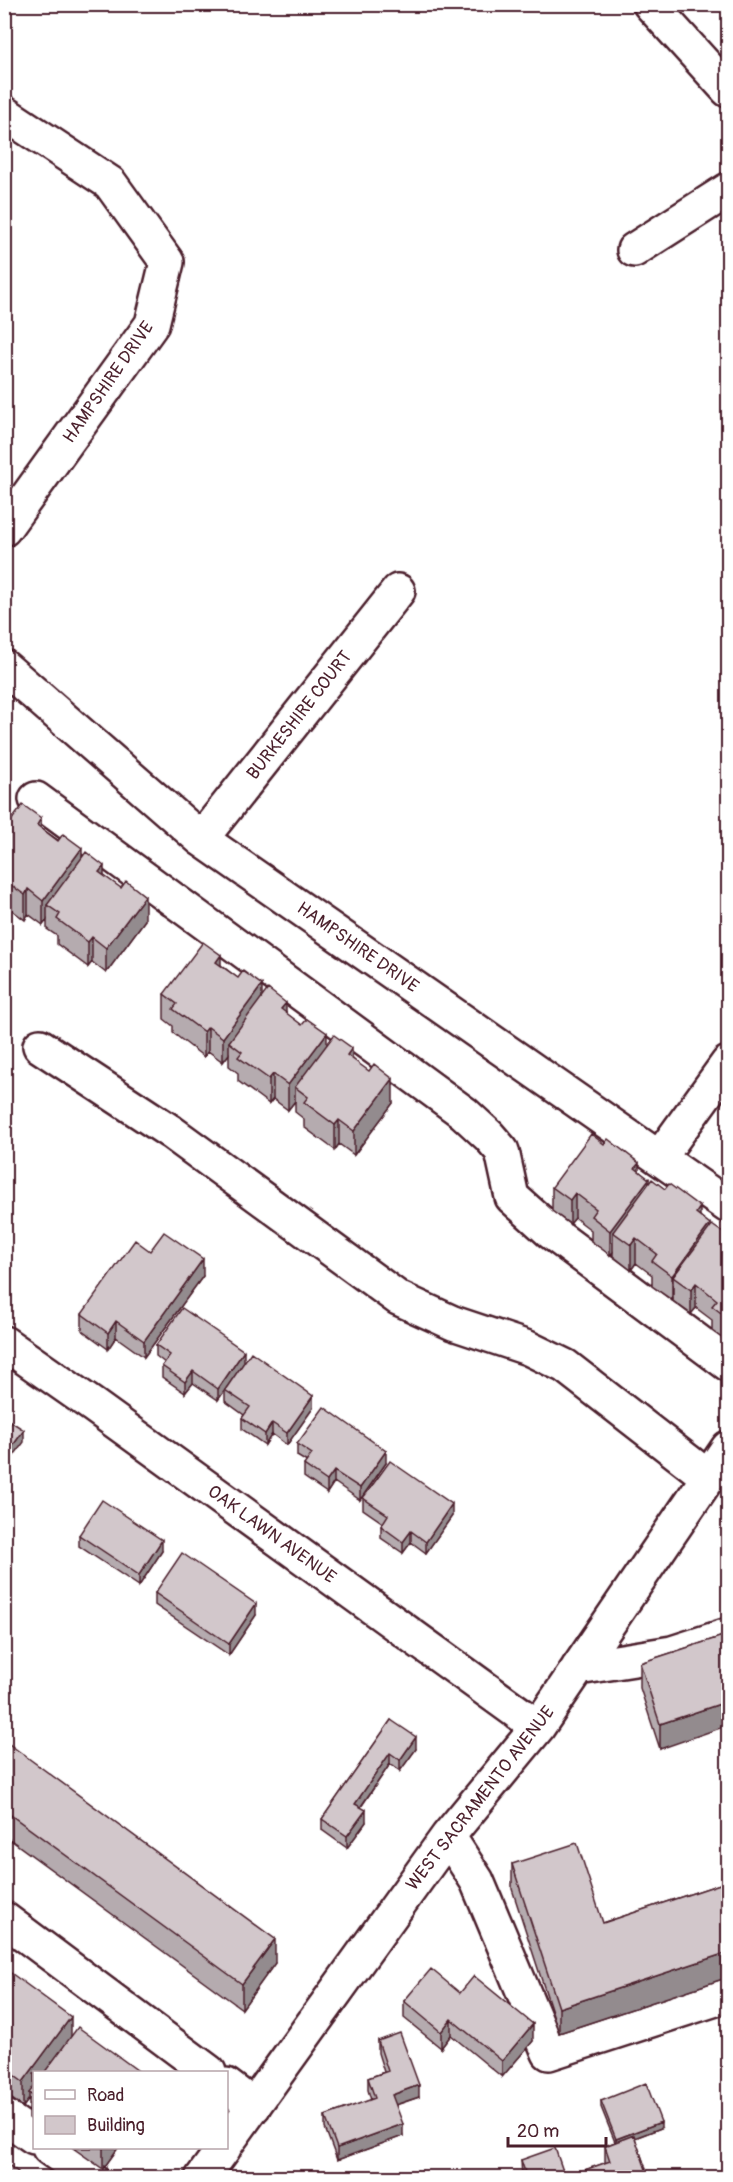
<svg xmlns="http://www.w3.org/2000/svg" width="733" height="2182" font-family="Pangolin,sans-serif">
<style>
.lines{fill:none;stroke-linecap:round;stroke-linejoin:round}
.minor-casing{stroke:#4a1f2b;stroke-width:38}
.minor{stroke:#fff;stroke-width:33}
.wall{fill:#b5abaf;stroke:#4a1f2b;stroke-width:1.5}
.shaded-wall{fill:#938b8e;stroke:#4a1f2b;stroke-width:1.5}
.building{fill:#d2c7cb;stroke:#4a1f2b;stroke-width:1.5}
.labels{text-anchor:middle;stroke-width:6;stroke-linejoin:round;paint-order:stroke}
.street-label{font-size:18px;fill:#4a1f2b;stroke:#fff}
</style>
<rect width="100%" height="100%" fill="#fff"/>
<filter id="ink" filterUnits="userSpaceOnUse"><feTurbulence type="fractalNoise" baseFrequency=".0167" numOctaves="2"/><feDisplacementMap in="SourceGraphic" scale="12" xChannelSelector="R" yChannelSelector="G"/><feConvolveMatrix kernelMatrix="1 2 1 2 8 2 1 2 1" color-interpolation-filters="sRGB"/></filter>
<g filter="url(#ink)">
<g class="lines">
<defs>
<path id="minor" d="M650,4L728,90
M4,113L110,183L167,262L152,324L4,529
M634,250L728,190
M4,667L201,839L728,1206
M36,799L464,1113L489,1136L502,1151L512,1197L551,1232L728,1364
M201,839L398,591
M40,1046L171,1132L398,1298L453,1323L528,1348L565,1366L708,1477
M660,1157L728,1063
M4,1343L94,1406L538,1727
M578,1668L672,1653L728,1635
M448,1836L477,1881L549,2053L728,1995
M4,1919L209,2072
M226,2085L254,2106
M4,2116L34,2137
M226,2144L448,1836L538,1727L728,1448
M49,2148L91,2178
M202,2178L224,2148"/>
</defs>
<!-- minor casing -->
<use href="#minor" class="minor-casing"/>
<!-- minor -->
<use href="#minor" class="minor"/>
</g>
<!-- wall -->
<path class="wall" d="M41,828L82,857L104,876L145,920L106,973L92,962L88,967L57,944V936L47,929V920L43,925L28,914L25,920L4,904V830Z
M221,965L262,997L286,1013L327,1045L352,1058L393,1103L354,1155L339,1144L335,1150L304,1127V1119L295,1112V1101L288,1110L273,1099L269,1104L238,1081V1073L229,1066V1054L223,1062L208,1051L204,1057L173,1033V1026L164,1019V994Z
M639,1171L649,1183L700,1216L710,1227L725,1234L729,1230V1343L712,1331V1320L696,1308L691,1314L673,1301V1299L672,1300L652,1286V1275L636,1263L631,1270L613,1256V1252L610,1255L591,1241V1230L575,1218L570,1224L552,1211V1187Z
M150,1251L203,1276L144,1357L116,1337L108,1349L82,1330V1314Z
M156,1345L244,1362L313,1408L287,1445L272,1434L265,1445L242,1429V1418L244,1415L225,1401V1390L218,1400L193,1383L185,1393L162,1377V1366L165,1363L156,1356Z
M297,1444L386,1463L360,1500L334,1482L327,1493L304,1477V1465L307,1462L297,1456Z
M363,1498L452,1516L426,1553L411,1542L403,1553L381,1538V1526L383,1523L363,1509Z
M79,1535L162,1551L139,1586L79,1546Z
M155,1593L256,1615L229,1655L155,1605Z
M729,1634L660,1749L640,1688V1663Z
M391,1720L416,1749L400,1771L390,1764L361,1807L366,1822L347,1848L322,1830V1819Z
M4,1750L275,1963L242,2009L4,1835Z
M512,1864L603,1923L729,1881V1977L559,2033L512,1889Z
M4,1968L71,2036L34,2073V2122L29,2118V2099L23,2107L4,2093Z
M404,2001L533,2041L502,2077L451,2035L441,2048L404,2018Z
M378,2041L419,2097L396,2105L403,2136L337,2160L325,2128V2116L371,2100L368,2090V2078L384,2072L378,2053Z
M601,2101L661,2128L635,2138L649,2178H522L521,2160L565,2177L605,2163V2146L615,2142L601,2107Z
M73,2148H118L103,2169Z"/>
<!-- shaded-wall -->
<path class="shaded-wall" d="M41,818V843L37,825Z
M82,848V873L47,905V920L43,925V901Z
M104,866V890L99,872Z
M28,889V914L25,920V895Z
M145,896V920L106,973V948Z
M92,937V962L88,967V942Z
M221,955V980L216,962Z
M262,985V1010L229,1042V1054L223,1062V1038Z
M286,1003V1027L281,1009Z
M208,1027V1051L204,1057V1032Z
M327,1033V1058L295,1087V1101L288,1110V1085Z
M352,1048V1073L347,1055Z
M273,1074V1099L269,1104V1079Z
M393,1079V1103L354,1155V1131Z
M339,1120V1144L335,1150V1125Z
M639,1163V1187L635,1168Z
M649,1179V1203L613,1232V1252L610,1255V1231Z
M575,1193V1218L570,1224V1200Z
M700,1207V1232L696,1213Z
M710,1224V1248L673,1277V1299L672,1300V1276Z
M636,1238V1263L631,1270V1245Z
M203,1259V1276L144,1357V1341Z
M696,1283V1308L691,1314V1290Z
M116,1321V1337L108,1349V1333Z
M244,1351V1363L218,1400V1389Z
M193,1371V1383L185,1393V1382Z
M313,1396V1408L287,1445V1433Z
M272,1423V1434L265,1445V1434Z
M24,1430V1442L4,1469V1458Z
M386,1451V1463L360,1500V1488Z
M334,1471V1482L327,1493V1481Z
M452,1504V1516L426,1553V1542Z
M411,1531V1542L403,1553V1542Z
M162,1540V1551L139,1586V1575Z
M256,1604V1615L229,1655V1644Z
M729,1701V1725L660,1749V1724Z
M416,1737V1749L400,1771V1760Z
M390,1753V1764L355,1815V1804Z
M366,1810V1822L347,1848V1836Z
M275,1939V1963L242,2009V1984Z
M729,1952V1977L559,2033V2008Z
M71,2017V2041L49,2073H34V2092L29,2093V2099L23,2107V2082Z
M451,2019V2035L441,2048V2032Z
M533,2024V2041L502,2077V2061Z
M419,2085V2097L392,2106V2095Z
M661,2122V2128L616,2145V2139Z
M403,2124V2136L337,2160V2148Z
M103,2148H118L103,2169Z"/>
<!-- building -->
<path class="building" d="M23,805L41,818L37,825L58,841L63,834L82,848L43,901L28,889L25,895L4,880V830Z
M86,852L104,866L99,872L121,888L126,881L145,896L106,948L92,937L88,942L57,919L60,914L47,905Z
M203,942L221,955L216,962L238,978L243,971L262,985L223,1038L208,1027L204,1032L173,1009L177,1004L164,994Z
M268,989L286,1003L281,1009L302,1025L307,1019L327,1033L288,1085L273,1074L269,1079L238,1057L242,1052L229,1042Z
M334,1035L352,1048L347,1055L369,1071L374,1064L393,1079L354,1131L339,1120L335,1125L304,1102L308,1097L295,1087Z
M591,1134L604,1144L608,1139L639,1163L635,1168L649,1179L610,1231L591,1216L596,1209L575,1193L570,1200L552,1187Z
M652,1179L665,1189L669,1184L700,1207L696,1213L710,1224L672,1276L652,1261L657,1254L636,1238L631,1245L613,1232Z
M712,1225L725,1234L729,1230V1319L712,1306L717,1300L696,1283L691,1290L673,1277Z
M164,1232L203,1259L144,1341L116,1321L108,1333L82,1314L135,1240L150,1251Z
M182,1308L244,1351L218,1389L193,1371L185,1382L162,1366L170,1355L156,1345Z
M251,1352L313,1396L287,1433L272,1423L265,1434L242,1418L250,1407L225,1390Z
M324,1407L386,1451L360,1488L334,1471L327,1481L304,1465L312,1454L297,1444Z
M4,1417L24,1430L4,1458Z
M390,1461L452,1504L426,1542L411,1531L403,1542L381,1526L388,1515L363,1498Z
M102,1500L162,1540L139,1575L79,1535Z
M182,1553L256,1604L229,1644L155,1593Z
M729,1634V1701L660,1724L640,1663Z
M391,1720L416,1737L400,1760L390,1753L355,1804L366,1810L347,1836L322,1819Z
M9,1744L275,1939L242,1984L4,1810V1750Z
M577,1843L603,1923L729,1881V1952L559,2008L512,1864Z
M4,1968L71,2017L23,2082L4,2068Z
M431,1969L460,1993L474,1976L533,2024L502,2061L451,2019L441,2032L404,2001Z
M78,2027L141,2073H44Z
M400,2033L419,2085L392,2095L403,2124L337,2148L325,2116L375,2098L368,2078L388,2071L378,2041Z
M646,2083L661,2122L616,2139L601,2101Z
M34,2086V2097L29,2093Z
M634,2135L649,2178H527L521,2160L555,2148L565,2177L610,2161L605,2146Z
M4,2162L18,2172L14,2178H4Z"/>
</g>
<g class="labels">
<!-- street labels -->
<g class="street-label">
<text transform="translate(108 382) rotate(-55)" y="6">HAMPSHIRE DRIVE</text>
<text transform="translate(299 715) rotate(-52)" y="6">BURKESHIRE COURT</text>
<text transform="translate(358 947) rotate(35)" y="6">HAMPSHIRE DRIVE</text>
<text transform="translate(272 1534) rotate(36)" y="6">OAK LAWN AVENUE</text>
<text transform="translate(480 1798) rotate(-52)" y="6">WEST SACRAMENTO AVENUE</text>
</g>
</g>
<!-- margin -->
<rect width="733" height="2182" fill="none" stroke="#fff" stroke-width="24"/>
<rect x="12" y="12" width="709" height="2158" fill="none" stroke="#4a1f2b" stroke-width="2" filter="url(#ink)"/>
<!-- legend -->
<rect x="33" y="2071" width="195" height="78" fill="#ffffff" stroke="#b7a5aa" stroke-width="1.5"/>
<rect x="45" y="2090" width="30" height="9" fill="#ffffff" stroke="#b7a5aa" stroke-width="1.5"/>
<text x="87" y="2101" font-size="18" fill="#4a1f2b">Road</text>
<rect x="45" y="2116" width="30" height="18" fill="#d2c7cb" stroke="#b7a5aa" stroke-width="1.5"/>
<text x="87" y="2131" font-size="18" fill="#4a1f2b">Building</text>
<!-- scale -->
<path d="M508 2137v9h98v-9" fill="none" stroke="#4a1f2b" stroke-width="3"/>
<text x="517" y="2137" font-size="18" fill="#4a1f2b" stroke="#ffffff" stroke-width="4.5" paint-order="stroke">20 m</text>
</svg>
